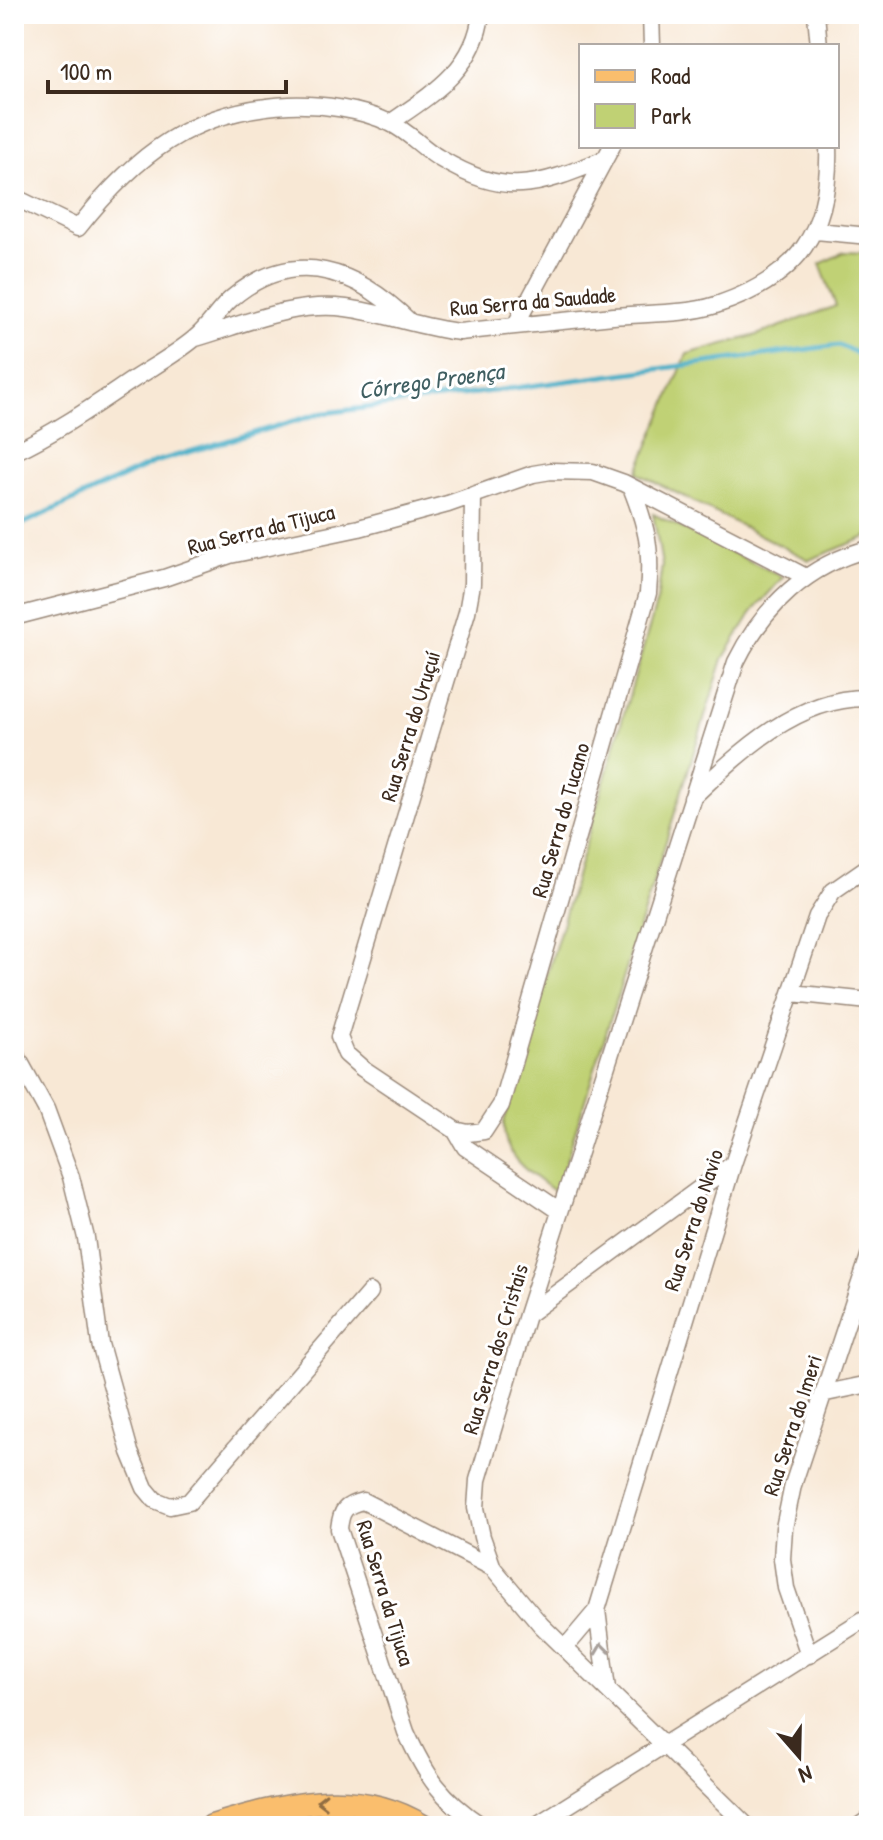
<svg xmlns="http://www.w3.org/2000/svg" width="883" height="1840" font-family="'Patrick Hand',sans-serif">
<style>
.green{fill:#c0d174;stroke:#7e7e49;stroke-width:2}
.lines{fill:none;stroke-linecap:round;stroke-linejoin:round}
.stream{stroke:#48afc7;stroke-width:5}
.minor-casing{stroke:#9a897a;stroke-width:19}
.major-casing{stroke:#9a897a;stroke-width:25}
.minor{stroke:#fff;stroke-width:16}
.major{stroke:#fabe6d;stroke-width:22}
.oneway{stroke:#a79f9a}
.oneway2{stroke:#916d42}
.labels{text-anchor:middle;stroke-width:6;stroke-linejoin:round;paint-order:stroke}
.street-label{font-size:22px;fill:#3b2a1e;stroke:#fff}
.water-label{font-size:24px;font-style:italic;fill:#405f62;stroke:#fff}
</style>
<rect width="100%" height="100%" fill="#fff"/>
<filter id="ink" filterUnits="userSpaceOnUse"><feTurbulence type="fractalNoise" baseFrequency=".0125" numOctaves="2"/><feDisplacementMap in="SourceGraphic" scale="16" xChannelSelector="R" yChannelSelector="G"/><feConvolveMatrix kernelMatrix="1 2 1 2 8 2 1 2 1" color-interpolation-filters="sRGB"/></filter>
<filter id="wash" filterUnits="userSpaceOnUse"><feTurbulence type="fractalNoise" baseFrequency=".006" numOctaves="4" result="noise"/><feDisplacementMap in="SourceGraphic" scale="32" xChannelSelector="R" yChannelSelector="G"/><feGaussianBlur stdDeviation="1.8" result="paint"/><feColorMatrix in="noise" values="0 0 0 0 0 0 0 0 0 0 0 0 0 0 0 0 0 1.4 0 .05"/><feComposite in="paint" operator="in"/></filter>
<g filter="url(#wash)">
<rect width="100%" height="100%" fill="#f8e8d5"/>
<!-- green -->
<path class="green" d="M844,252L869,253V536L809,560L637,473L687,354L757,335L836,306L820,264Z
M653,514L783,577L752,612L723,659L556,1193C530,1173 502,1159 504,1122L657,601L662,565Z"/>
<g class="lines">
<!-- stream -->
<path class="stream" d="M14,528L155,462L318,414L839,345L869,359"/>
</g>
</g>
<g filter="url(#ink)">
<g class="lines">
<defs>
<path id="minor" d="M651,14L652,46
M816,14L819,46
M390,123C432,94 475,69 481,14
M14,197L78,228C136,154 192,110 289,105C321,104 361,109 390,123C408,131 422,148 439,158C507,199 537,186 605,159
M816,231L869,236
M515,326L612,146
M196,338C244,324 295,301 346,308C385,313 421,328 460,332C511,326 562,321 613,316C645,313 685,315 716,305C798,278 831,231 828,146
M14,452C57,432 95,405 134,379C154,366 176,354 195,338C209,327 218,310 232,298C295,245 358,271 410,322
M473,495L472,584L467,612L339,1037L346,1054L362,1068L455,1130L465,1147L560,1211
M14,617L164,578L230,555L359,528L448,504L533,474L551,471L593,472L624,483L806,577
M692,798C740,752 798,696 869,698
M792,993L869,1001
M14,1051L46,1109L71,1177L86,1238L100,1344L130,1452L145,1488L155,1500L170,1506L189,1502L370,1292
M455,1130L468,1133L484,1131L501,1105L648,593C652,549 647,527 631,487
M527,1315L733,1164
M826,1393L869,1384
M565,1648L597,1610
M809,1655L786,1588L782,1559L784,1528L793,1485L869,1256
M607,1689L597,1610L733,1164L817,916L833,891L869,866
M482,1826C441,1799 426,1776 406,1732L339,1529C341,1510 345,1505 363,1501L493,1568
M535,1826L869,1616
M747,1826L541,1625L493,1568L482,1537L476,1508L478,1480L527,1315L736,662C763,607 808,564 869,549
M859,1826L869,1819"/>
<path id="major" d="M212,1826C282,1805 355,1784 423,1826"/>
</defs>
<!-- minor casing -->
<use href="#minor" class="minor-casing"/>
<!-- major casing -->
<use href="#major" class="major-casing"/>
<!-- minor -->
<use href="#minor" class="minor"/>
<!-- major -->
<use href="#major" class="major"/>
</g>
<!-- one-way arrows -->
<defs><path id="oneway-chevron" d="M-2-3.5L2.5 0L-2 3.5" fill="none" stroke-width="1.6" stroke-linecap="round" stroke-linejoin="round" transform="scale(2)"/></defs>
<use class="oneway" href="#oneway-chevron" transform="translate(602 1649) rotate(-97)"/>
<use class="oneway2" href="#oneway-chevron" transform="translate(322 1801) rotate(179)"/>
</g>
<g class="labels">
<!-- street labels -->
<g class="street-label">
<text transform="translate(533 301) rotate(-5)" y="8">Rua Serra da Saudade</text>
<text transform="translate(261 529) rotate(-14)" y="8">Rua Serra da Tijuca</text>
<text transform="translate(410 726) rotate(-73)" y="8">Rua Serra do Uruçuí</text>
<text transform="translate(560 820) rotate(-74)" y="8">Rua Serra do Tucano</text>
<text transform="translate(693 1220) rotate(-72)" y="8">Rua Serra do Navio</text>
<text transform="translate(495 1349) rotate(-73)" y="8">Rua Serra dos Cristais</text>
<text transform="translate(792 1425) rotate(-72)" y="8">Rua Serra do Imeri</text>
<text transform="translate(386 1593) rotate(73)" y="8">Rua Serra da Tijuca</text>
</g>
<!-- water labels -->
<g class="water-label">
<text transform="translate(431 381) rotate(-8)" y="8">Córrego Proença</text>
</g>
</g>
<!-- margin -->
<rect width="883" height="1840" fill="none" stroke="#fff" stroke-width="48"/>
<!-- legend -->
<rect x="579" y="44" width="260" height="104" fill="#ffffff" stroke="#b1aaa5" stroke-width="2"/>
<rect x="595" y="70" width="40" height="12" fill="#fabe6d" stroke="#b1aaa5" stroke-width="2"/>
<text x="651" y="84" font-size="24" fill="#3b2a1e">Road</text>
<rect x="595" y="104" width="40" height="24" fill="#c0d174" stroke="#b1aaa5" stroke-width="2"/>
<text x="651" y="124" font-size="24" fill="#3b2a1e">Park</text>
<!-- north arrow -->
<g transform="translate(799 1756) rotate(160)" stroke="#ffffff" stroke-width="6" paint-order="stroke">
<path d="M0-6L14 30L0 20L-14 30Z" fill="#3b2a1e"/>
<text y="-12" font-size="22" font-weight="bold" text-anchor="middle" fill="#3b2a1e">N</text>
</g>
<!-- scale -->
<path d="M48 80v12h238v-12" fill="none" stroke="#3b2a1e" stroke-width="4"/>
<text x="60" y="80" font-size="24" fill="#3b2a1e" stroke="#ffffff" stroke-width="6" paint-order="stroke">100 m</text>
</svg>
